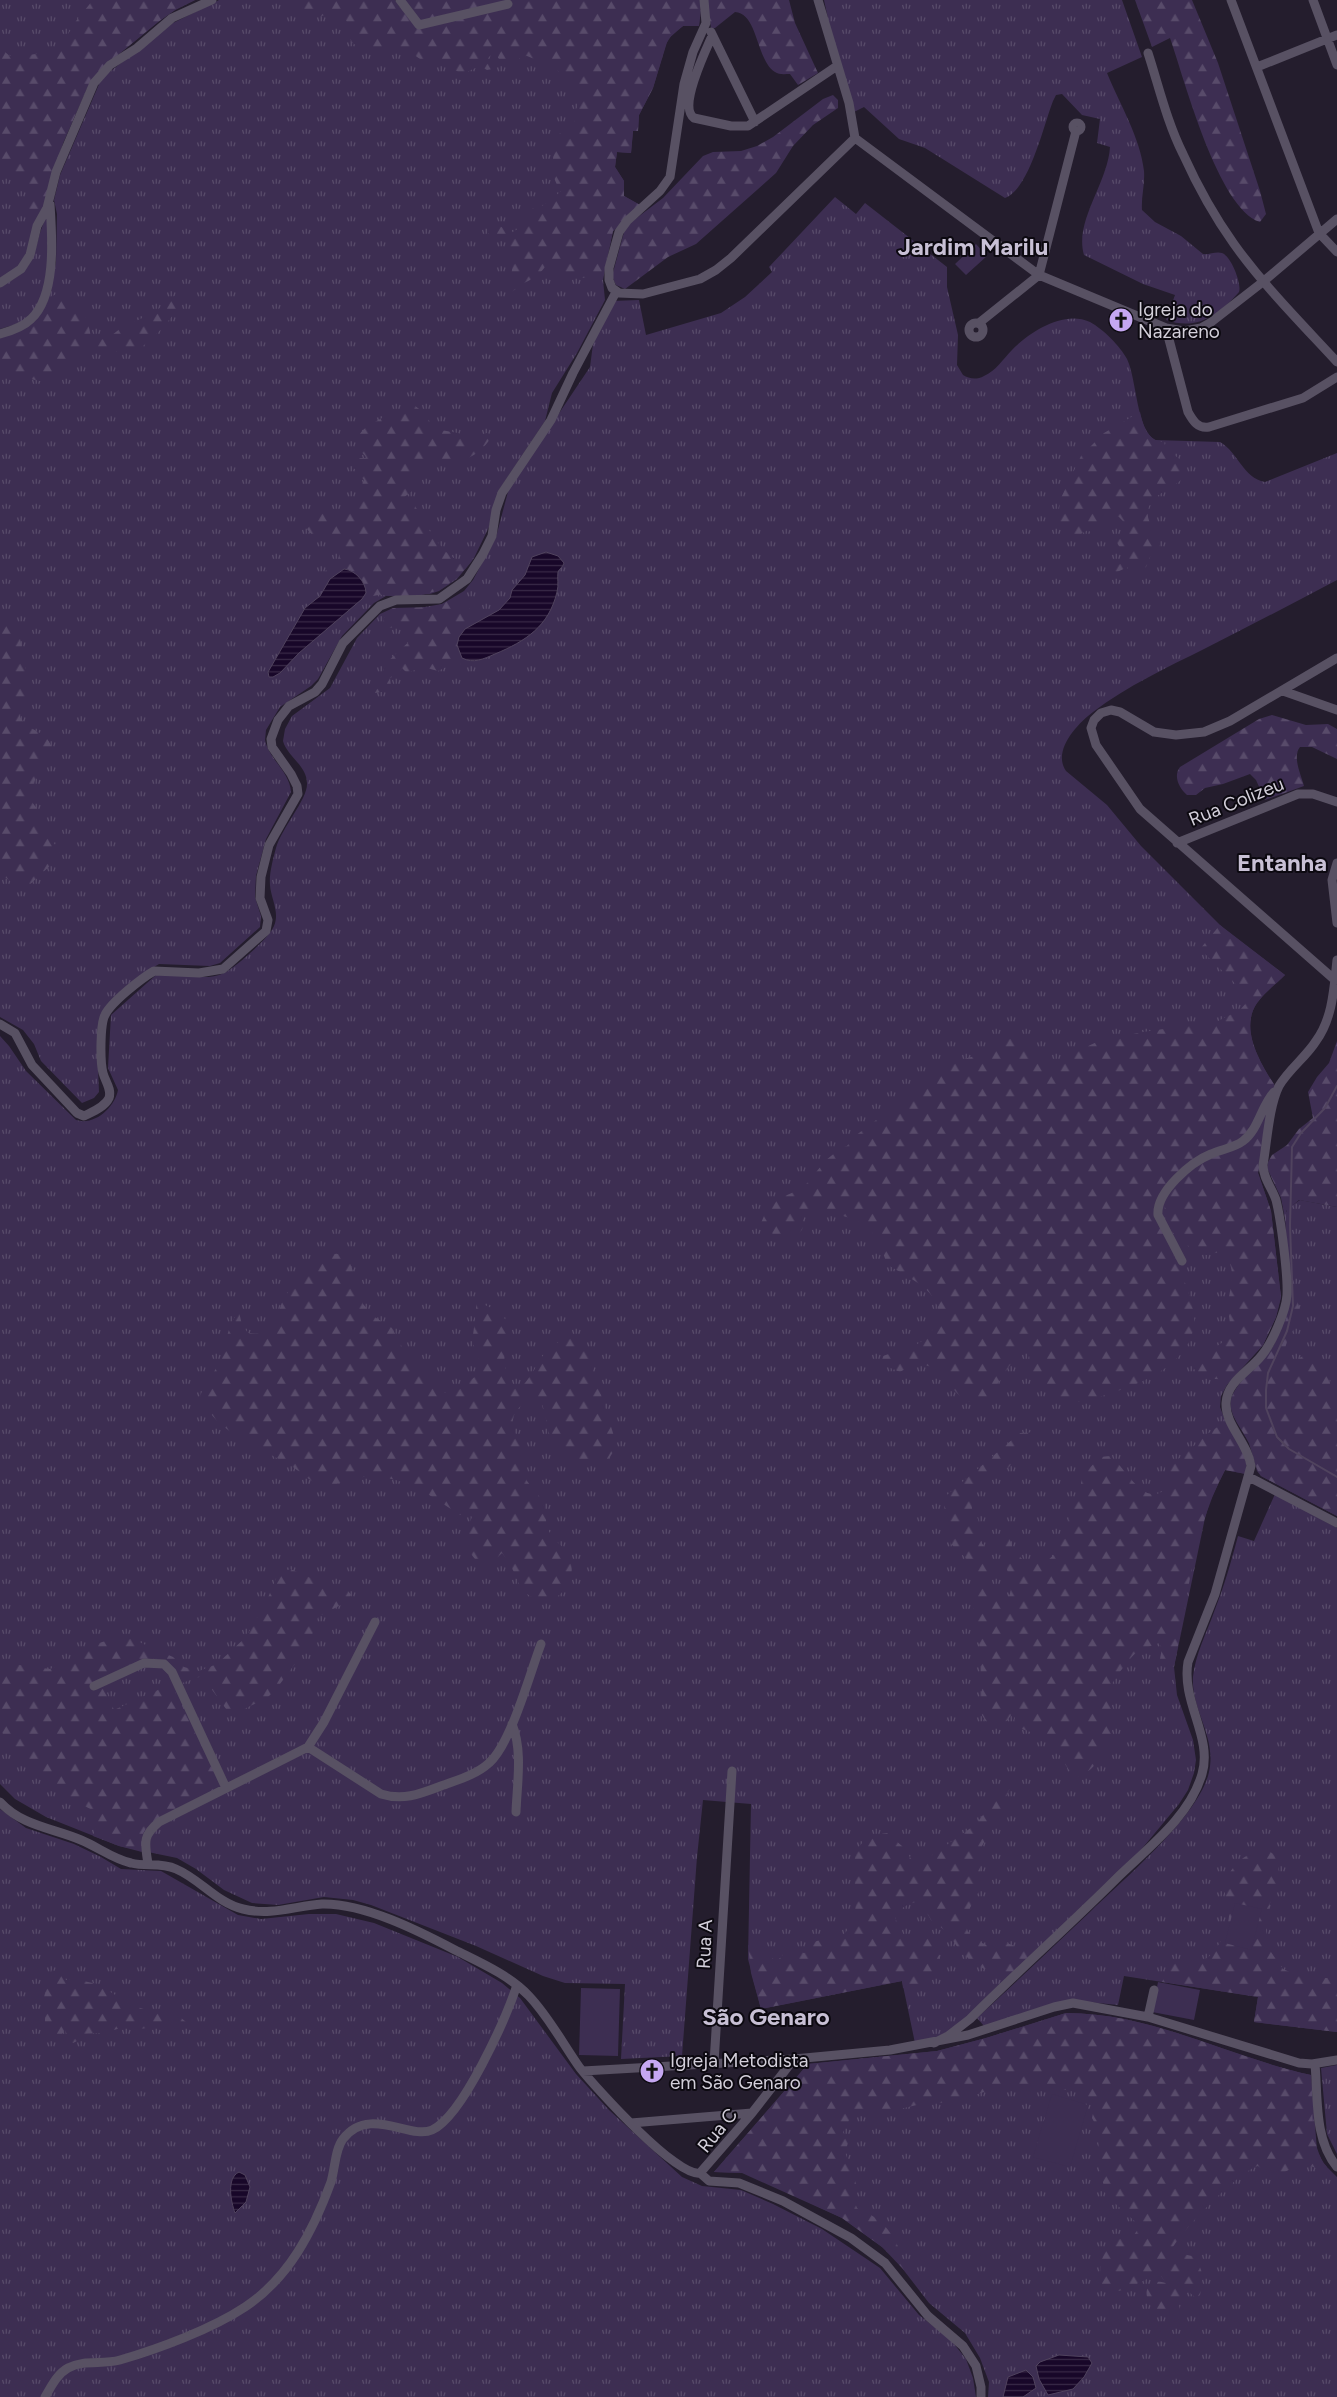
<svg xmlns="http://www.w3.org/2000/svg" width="1337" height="2397" font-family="Figtree,sans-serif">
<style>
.grass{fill:url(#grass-tufts)}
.forest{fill:url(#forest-firs)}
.pitch{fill:#3d2e52}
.water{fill:url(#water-rules);stroke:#50435e}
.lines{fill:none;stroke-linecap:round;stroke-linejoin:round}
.stream{stroke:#50435e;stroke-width:2}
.minor{stroke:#585163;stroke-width:9}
.labels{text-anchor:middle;stroke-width:4;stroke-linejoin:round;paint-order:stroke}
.poi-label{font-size:19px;fill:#d3cfda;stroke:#0c0910;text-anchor:start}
.street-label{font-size:19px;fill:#d3cfda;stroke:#0c0910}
.district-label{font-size:24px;font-weight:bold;fill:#c8c0d5;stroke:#0c0910}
</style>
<defs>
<pattern id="grass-tufts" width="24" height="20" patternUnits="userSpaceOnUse" patternTransform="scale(1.25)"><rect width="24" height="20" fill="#3d2e52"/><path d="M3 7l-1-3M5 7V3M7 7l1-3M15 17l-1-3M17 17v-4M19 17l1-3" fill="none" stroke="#584b6a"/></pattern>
<pattern id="forest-firs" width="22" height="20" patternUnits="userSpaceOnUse" patternTransform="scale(1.25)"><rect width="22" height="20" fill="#3d2e52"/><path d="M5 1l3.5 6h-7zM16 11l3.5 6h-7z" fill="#584b6a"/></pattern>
<pattern id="water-rules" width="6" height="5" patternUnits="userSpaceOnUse" patternTransform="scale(1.25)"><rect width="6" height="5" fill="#180729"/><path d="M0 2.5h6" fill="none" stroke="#392a47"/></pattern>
</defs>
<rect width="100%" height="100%" fill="#241d2d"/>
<!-- grass -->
<path class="grass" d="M0,0H195L175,10L158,22L102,68L88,86L63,143L25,257L15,270L0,279Z
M219,0H395L400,8L406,4L701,10L699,26H683L673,33L666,44L653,88L639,115L638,131H633L631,153L617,152L615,167L624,181V196L640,205L613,231L603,280L605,300L577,353L552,393L545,421L499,490L489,527L474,558L457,579L439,591L430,594L386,596L374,603L342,636L318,679L311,686L280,707L266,730L265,740C269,759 290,772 291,792L266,839L256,876L255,897L261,916L260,927L220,963L210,966L159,964L149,970L115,998L97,1044L99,1092L94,1098L82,1103L41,1061L34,1044L23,1030L0,1017V338L34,323L47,303L56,262L57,214L54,200L60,175L100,82L108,73L173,23Z
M824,0H1122L1142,57L1107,73C1120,105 1140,137 1144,171C1145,185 1141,197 1142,210L1155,222L1181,236L1203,254C1209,255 1216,251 1222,253C1231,256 1242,284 1239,292C1219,315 1197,331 1166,320L1175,295L1143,284L1084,255C1074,221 1108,183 1110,147L1097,143L1100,119L1082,115L1062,94L1056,95L1053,101C1044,124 1029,190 1005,198L925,148L899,139L864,107L854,112L832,37Z
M835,197L856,214L865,203L947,267V287L958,335L957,365L963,375C969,379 977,380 984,376C996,371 1003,359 1012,350C1030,332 1063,310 1090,322C1103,329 1120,346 1127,359C1137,380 1136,429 1155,440L1220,442C1238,452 1243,478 1265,482L1337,453V580C1293,603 1250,626 1206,648C1168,667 1127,686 1093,712C1077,724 1052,751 1066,771L1107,805L1141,846L1223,928L1285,975C1276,984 1265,992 1257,1003C1239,1029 1261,1064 1275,1086L1258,1173L1271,1211L1281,1297L1276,1317L1263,1345L1227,1385L1221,1396L1220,1407L1246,1474L1225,1470L1210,1501L1205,1518L1174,1667L1177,1695L1193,1740L1196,1760L1194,1773L1188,1790L1179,1804L1140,1851L960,2024L941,2036L915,2043L902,1981L761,2009L748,1959L751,1804L703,1800L697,1857L682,2056L621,2059L625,1984L565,1983L543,1976L476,1946L371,1905L353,1900L324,1897L278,1905L252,1903L224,1890L196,1869L177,1858L119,1846L46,1817L15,1799L0,1784V1036L9,1046L26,1071L76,1120C95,1126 115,1107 118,1090L108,1068L111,1015L156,975C178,971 203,983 224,973C236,967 270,937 274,926C280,912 271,899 270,885C269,874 273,859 276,848C282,827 308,799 307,783C307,766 287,756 283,741L285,729L292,716L330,688L357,638L380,614L393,608H419L442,604L464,591L473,580L496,537L509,488L590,367L593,344L612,301L639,300L646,335L721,313L745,297L772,272L769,267Z
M47,215C51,244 50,295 29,317C21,324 9,326 0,329V286C41,269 31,248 47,215Z
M1300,1200L1337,1207V1516L1261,1476L1257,1471L1249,1443L1233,1415L1240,1383L1265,1359L1274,1345L1290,1303L1285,1216L1287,1209Z
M1275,1494L1337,1528V2032L1254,2022L1258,1997L1124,1976L1118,2005L1068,2000L984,2026L977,2018C1015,1983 1052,1948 1090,1912C1122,1881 1200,1815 1209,1772C1217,1737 1191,1710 1193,1677C1195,1655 1207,1632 1214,1612C1224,1587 1231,1562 1238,1536L1254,1541Z
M0,1809L26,1828L74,1844L101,1857L121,1869L161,1871L238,1915L261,1919L309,1914H336L374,1923L458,1957L502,1983L520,1998L576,2074L609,2110L682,2177L702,2186L741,2190L773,2204L822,2229L880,2268L919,2315L950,2339L966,2359L973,2378L976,2397H0Z
M1066,2013C1153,2013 1228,2057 1311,2075L1317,2150L1323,2163L1337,2177V2397H988L989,2382L980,2358L965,2333L929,2303L892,2255L882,2247L842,2218L763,2181L744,2173L714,2172L808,2064L937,2051L986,2038Z
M1337,2065V2154L1327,2134L1321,2068Z"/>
<!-- forest -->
<path class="forest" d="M93,0H195L175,10L158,22L102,68L88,86L63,143L53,174L47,201L33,226C28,217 30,212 28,202C27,186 14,173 0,165V35L6,53L12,57L52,52L61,46L76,21Z
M297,0H395L400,8L406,4L404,0H701L699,26H683L668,39L653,88L639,115L638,131H633L631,153L617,152L615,167L624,181V196L640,205L613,231L603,274L583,278L572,272H554L545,267C537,277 532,279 522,284C517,287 515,291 509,293L513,262L507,251L506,241L504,237L490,236L487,231L492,225C501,225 504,228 511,233L521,227V218L529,216L533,208L544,205L565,188V186H558C549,173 553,149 559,134L568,130L576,119L574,113L579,104L580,93L554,67L527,56C519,56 515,64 507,65L498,58L499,47L487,59L495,64L492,69L487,70L480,66L462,74L453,69L451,63L436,57L426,62C417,59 411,50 401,49C390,49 380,56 369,54L351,42C350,36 350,28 347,22C339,8 320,18 309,18Z
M707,0H789L795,23L818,73L798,85L790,74C785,74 779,75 775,72C756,60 758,13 735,12L715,28H711Z
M1135,0H1192L1218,63L1260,191L1266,214L1260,222C1218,209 1184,78 1170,38L1152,47Z
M833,95L838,100V108L813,125L793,146L776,173L696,244L668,257L625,289L616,285L612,276L624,232L630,223L663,198L703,156L713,152L741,151L757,146L773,137L823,99Z
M63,292C81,300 90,322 91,340L107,339L121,328L155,312L176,295L183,298C180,310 147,348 135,350C121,353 102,351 88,349C81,352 76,359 70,365C48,391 36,380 10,371L0,378V338C23,330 43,322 49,297Z
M410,402L423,412L435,429L458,433L472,439L487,433L492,435C488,445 474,457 463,460C444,465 436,451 416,471C414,473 410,477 410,480C410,484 413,487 412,491L402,499L403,503L414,504C422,518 444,561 463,561C466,561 471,559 474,558C450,592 422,601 382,595C375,594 369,599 363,599L366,593C361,583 359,576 349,570L337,572L331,578L325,572L327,568C330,566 335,565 337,561C345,552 333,538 324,535C320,534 317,536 312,535L307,529L313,522L312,516L322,512L328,518C335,520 342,520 347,515V506L356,500L364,480L352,466L357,458H367L356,446C357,423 385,422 392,409L399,410L405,403Z
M1140,412C1143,425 1147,441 1164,442C1167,456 1185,456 1187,472C1179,489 1152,491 1148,510C1145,525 1162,534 1159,550L1150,557L1146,567L1141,569L1131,578L1125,574L1128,567L1117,572H1107L1127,559L1114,538L1123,537L1127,533L1126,524L1119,517L1112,515L1109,517L1097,538L1088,530L1072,539H1068L1058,522L1060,500L1081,456L1104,433Z
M456,597L479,617L478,622C472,625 465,628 461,634C452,646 461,661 475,661L474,664L466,665L454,663L438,671L423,667L407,673L402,668L398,674L390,678L391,686L387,691L375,693L372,688L373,682L382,675L385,664L414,637L407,625L389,628L383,620L387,612L393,608L432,607L442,604Z
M0,614C9,618 17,622 19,633L29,687L21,706L20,717C28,732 47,730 52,748L35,780L31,795L32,802L40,813L45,830L60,852L53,863L25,889L16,886L0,873Z
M1272,715L1306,725L1328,724L1337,729V759L1312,747H1300C1292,757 1301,774 1304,786L1265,800L1256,780L1250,774L1223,784L1205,788L1196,795H1187C1179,788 1173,776 1180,767L1259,719Z
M1220,925L1285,975C1276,984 1265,992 1257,1003C1239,1029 1261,1064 1275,1086L1258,1117L1242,1139L1173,1180L1156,1218C1167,1243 1198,1300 1194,1326C1188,1366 1139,1385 1105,1395C1096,1398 1086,1402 1076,1402C1065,1402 1052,1397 1044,1391C1029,1379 1033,1362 1026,1347C1019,1353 1013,1360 1008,1368C999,1380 986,1411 966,1400C952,1392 949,1382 945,1368L931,1367L917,1362L900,1372L881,1364L883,1356C896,1351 911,1349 922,1341C929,1336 933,1330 936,1322C948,1293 906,1277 887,1264C882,1250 877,1234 864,1225C854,1218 810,1202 803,1219C802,1222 803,1227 802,1230L797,1234L778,1237L763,1228L761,1223L764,1216L778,1199L803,1188L826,1160L841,1148L847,1146L855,1136L953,1062L986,1053L1003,1039L1023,1037L1027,1039L1039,1056L1050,1060L1060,1059L1099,1041L1143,1032L1218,1021L1240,1010L1247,1002L1245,993L1200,949Z
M1337,1041V1207L1299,1200L1286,1211V1224L1281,1198L1267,1168L1268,1162L1272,1155L1287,1145L1299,1129L1313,1118L1308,1092L1317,1077L1329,1063Z
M1273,1096L1258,1173L1271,1211L1281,1297L1276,1317L1263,1345L1231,1380L1201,1378L1191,1365C1199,1349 1218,1351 1227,1337C1233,1327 1228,1316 1228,1306C1229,1287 1240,1266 1220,1252L1206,1255C1146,1230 1156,1188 1206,1159C1215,1154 1226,1153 1235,1148C1243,1143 1265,1107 1273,1096Z
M330,1254H341L349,1259L363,1304L373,1316L392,1328L410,1362L431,1376L445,1393H455L477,1375L479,1356L472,1342L476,1313V1301C484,1305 497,1309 503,1316C518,1335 489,1363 518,1389C531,1379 535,1367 544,1354C551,1345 562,1340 571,1336L580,1341L588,1352L617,1446C614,1450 611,1456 608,1459C590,1472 558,1458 551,1439C546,1425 546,1411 539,1397C525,1400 511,1410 513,1426C514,1435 523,1444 523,1455C524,1464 522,1472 527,1481C532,1488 539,1494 543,1503C547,1512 545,1522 548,1529C551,1537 559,1543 565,1550C580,1571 568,1593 547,1603C512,1594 522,1576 502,1553C495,1561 486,1563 475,1559C461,1542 465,1535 472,1517L468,1512L460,1515C426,1492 398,1471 355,1478C345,1480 332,1488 322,1485C310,1482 303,1474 293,1467C261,1447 216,1434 200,1396C205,1384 214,1374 219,1362C228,1345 225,1327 239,1312L242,1325L248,1333C282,1339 274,1307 289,1291C293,1287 298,1284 301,1280C313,1266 313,1264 330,1254Z
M1291,1292C1316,1321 1277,1334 1286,1363L1290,1365C1295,1363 1298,1358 1303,1356C1306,1354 1311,1357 1314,1359C1337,1372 1326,1392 1337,1413V1516L1261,1476C1254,1466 1254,1454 1249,1443C1244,1432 1234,1421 1231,1409C1225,1388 1262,1364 1273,1347C1283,1331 1290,1311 1291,1292Z
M1226,1421C1236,1438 1249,1454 1246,1474L1225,1470C1193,1529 1187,1602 1174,1667L1167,1666L1160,1659L1162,1648L1159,1643C1153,1646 1143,1648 1138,1651C1131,1656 1113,1680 1110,1688C1108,1697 1113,1707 1114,1715C1115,1736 1098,1773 1076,1777C1067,1771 1064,1760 1057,1751C1047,1736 1030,1732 1013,1726L1018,1705L1007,1721L997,1726L986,1722L979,1710L982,1698L981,1667L979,1642L973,1611L977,1580L971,1563L951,1544L948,1536L944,1505L947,1495L1020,1433L1039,1432L1040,1436L1025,1445L1009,1467L976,1488L971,1495L972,1509L982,1526L978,1538C982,1544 987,1548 988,1555C991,1574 982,1581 995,1598H1008C1020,1577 992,1560 1008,1534L1013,1549L1023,1560L1046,1562L1058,1551L1070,1515L1079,1498L1082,1476L1100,1457L1110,1456C1127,1468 1144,1511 1168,1487L1170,1482L1165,1470L1166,1465L1182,1457L1206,1435Z
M290,1569L323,1583L346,1588L351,1595C343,1607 330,1609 318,1617L309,1645L277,1688L267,1698L242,1710L229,1713L202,1676L182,1683C178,1677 174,1668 168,1663C151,1648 108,1676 91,1684L94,1691L104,1686L114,1710L171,1684L221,1786L154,1821C143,1829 139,1838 142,1852L119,1846L93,1836L98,1819L96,1812L60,1793L39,1770L29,1765L7,1747L0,1725V1667L13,1664L50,1669L62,1664L89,1646L119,1637L130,1638L173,1657L184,1667L199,1671L217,1664L246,1637L267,1600L278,1574Z
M1018,1770L994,1824L982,1846L979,1891L964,1919L968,1932L982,1943L987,1945L1007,1943L1034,1954L1006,1980L994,1975L999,1968L998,1965L984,1969L969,1959L958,1948L947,1932L931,1920L923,1906L918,1902C907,1903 899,1909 895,1918L904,1936L926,1934C936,1942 946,1962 936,1973C932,1977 927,1979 922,1982C916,1986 911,1989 903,1988L902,1981L761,2009L751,1973L748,1945L777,1961L789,1948L804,1953L812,1950L809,1943L844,1934C876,1903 825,1841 887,1833L902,1846L912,1860L928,1858L975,1825L991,1805L1006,1780Z
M1266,1849L1275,1855L1280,1876L1269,1906L1266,1931L1271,1952L1283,1969L1294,1974L1305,1978H1337V2032L1254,2022L1258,1997L1162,1982L1172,1962C1182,1958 1191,1966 1202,1961C1216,1955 1228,1931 1229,1916C1230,1908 1225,1901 1225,1893C1224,1870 1244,1852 1266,1849Z
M52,1970L58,1972L66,1980H79L97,1984L132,2005L155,2013L180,2017L186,2022L140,2029L128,2026L103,2033L82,2034L77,2041L73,2043L70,2041L65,2030L60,2037L55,2038L45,2029V2014L42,2007L46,1988L44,1977Z
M1066,2013C1153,2013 1228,2057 1311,2075C1313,2100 1309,2148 1327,2167L1316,2168L1302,2163L1279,2175L1266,2172L1258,2166C1239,2171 1182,2230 1172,2249L1173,2252L1192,2256C1205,2269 1203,2279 1200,2295L1196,2298L1189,2292L1183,2294L1178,2300L1180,2310C1176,2312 1171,2316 1166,2316C1147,2316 1134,2274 1166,2283L1161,2276C1141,2276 1126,2297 1105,2290C1097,2280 1100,2254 1109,2245C1116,2239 1125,2237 1134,2235L1140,2226L1106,2195L1098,2162L1099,2131L1092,2118L1095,2103L1077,2092L1055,2088L1044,2090L1028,2084L1010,2088L996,2096L984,2092L953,2102L921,2104L887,2112L863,2111L852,2115L843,2132L848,2143L845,2152L858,2189L855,2203L857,2208C861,2212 866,2212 871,2215C892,2228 901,2247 904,2270L882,2247L842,2218L742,2173L714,2172L808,2064L937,2051L986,2038Z"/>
<!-- pitch -->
<path class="pitch" d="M976,244L987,256L966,275L955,264Z
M1235,1903L1262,1909L1251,1950L1225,1943Z
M1158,1982L1200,1990L1194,2020L1152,2012Z
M581,1988L620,1989L618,2056L579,2055Z
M1052,2094L1088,2105L1070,2167L1033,2157Z"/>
<!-- water -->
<path class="water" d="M546,552L558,556L564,563C563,567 559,569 558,572C557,578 559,585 557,592C549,626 526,641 495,654C483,659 474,664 462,658L457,645L459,637L465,629L499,610L510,598L512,590L525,575L532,557Z
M344,569C355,570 366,582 366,593L362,599L299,653L280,673L273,677H269L268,672L305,608L320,596L330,579Z
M239,2172L245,2175L250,2187L246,2202L235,2213C231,2202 226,2178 239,2172Z
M1059,2355L1088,2357L1092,2363L1084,2377L1073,2389L1048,2395L1039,2379L1036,2366L1040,2362Z
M1026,2370L1033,2377L1036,2388L1023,2397H1003L1008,2377Z"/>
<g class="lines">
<!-- stream -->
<path class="stream" d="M1337,1086L1325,1108L1301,1133L1292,1147L1290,1226L1293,1306L1287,1331L1268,1373L1266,1390V1408L1277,1437L1289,1449L1337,1477"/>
<!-- minor -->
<path class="minor" d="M400,0L419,25L508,4
M704,0L706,23L693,52L684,84L670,177L660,191L627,221L619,232L609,268V280L612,288L619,293L643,294L700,279L716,270L731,258L855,138
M818,0L849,103L855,138L1039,275L1166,328L1184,331L1201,328L1210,323L1264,281L1337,219
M1231,0L1319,233L1337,252
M1313,0L1337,65
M711,32L755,122
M712,36C706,50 678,107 694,118L731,126H748L837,66
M1148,53C1159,87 1167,122 1183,154C1197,185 1214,216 1234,244C1264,286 1302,324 1337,362
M1257,67L1337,35
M1073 127a4 4 0 1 1 8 0a4 4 0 1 1-8 0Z
M1039,275L1076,131
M0,283L21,269L30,255L37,226L47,208L56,172L94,83L110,65L137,48L172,18L212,0
M969 330a7 7 0 1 1 14 0a7 7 0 1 1-14 0Z
M979,323L1039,275
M1166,328L1188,412C1193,421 1198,429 1209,427L1303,398L1337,377
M0,334C11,331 23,327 31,319C57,295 52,236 50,204
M1283,691L1337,710
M1177,843L1298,794H1313L1337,802
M1337,863L1332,880L1337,923
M1335,980L1140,809L1096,745L1091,728L1094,720L1101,713L1111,710L1120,712L1154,732L1176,735L1204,732L1230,721L1337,658
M0,1024L15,1033L32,1065L77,1113L84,1116C92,1112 105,1107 109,1098C112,1089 105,1081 103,1073C100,1062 100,1024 105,1015C111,1002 142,978 154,971L199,973L223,969L266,931L268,920L260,898L261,877L269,845L298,794L297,786L291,774L272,747L271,739L278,720L289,706L315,692L322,684L343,643L380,606L396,600L439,599L467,579L483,554L492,536L496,510L502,493L551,420L573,373L616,292
M1182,1261L1158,1215C1156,1192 1191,1162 1211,1154C1222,1149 1234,1148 1243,1141C1259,1129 1261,1106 1274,1092
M1249,1477L1337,1523
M94,1686L144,1663L164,1664L172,1672L226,1788
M512,1724C523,1751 517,1784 516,1812
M308,1747L381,1794C403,1801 420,1794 441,1786C457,1780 476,1775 489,1763C511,1744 530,1673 541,1644
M0,1802C22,1826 53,1828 81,1840C98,1847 113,1859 131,1863C146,1867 160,1862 176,1869C200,1879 217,1903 243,1909C271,1916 295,1906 322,1904C364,1903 419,1931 455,1950C481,1963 509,1975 529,1996C549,2017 563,2044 580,2068C596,2088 677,2178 700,2173
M148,1864C145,1843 142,1836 159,1822L308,1747L324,1722L375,1622
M1148,2017L1154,1990
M934,2043L948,2036L970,2019C1019,1970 1070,1925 1119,1876C1149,1847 1190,1816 1202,1774C1213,1737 1181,1702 1188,1662L1215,1594L1251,1466C1248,1443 1225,1425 1226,1403C1227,1381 1250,1371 1262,1355C1272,1343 1286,1311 1287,1295C1288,1275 1281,1220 1276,1200C1272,1188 1263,1178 1263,1165C1267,1142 1269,1106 1279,1086C1289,1069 1306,1057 1316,1041C1333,1018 1334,987 1337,960
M714,2063L732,1771
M1315,2064C1318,2097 1314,2140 1337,2167
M583,2071L794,2059L890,2050L968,2035L1054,2007L1073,2003L1148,2017L1299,2063L1312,2064L1337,2060
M631,2123L752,2113
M700,2173L709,2181L739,2183L783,2201L851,2238L885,2263L928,2316L963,2346L976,2366L981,2387V2397
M700,2173L752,2113L794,2059
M45,2397C51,2387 57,2374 68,2368C85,2359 102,2365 120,2360C158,2349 212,2329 245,2307C289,2278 313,2231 331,2182C335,2169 335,2149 343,2139C369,2105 410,2140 432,2130C463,2116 506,2018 517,1985"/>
</g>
<!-- icons -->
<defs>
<symbol id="church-disc" viewBox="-11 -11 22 22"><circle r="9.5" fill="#c5a7f1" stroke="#0c0910"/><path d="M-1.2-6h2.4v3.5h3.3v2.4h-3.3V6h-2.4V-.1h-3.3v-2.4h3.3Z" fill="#111"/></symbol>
</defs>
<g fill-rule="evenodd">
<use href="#church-disc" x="1107" y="306" width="28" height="28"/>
<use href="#church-disc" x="638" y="2057" width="28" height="28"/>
</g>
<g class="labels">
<!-- poi labels -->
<g class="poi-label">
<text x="1138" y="316">Igreja do<tspan x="1138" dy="22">Nazareno</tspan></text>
<text x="670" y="2067">Igreja Metodista<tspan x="670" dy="22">em São Genaro</tspan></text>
</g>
<!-- street labels -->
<g class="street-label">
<text transform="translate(1236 801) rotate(-22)" y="7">Rua Colizeu</text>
<text transform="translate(704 1944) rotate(-87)" y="7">Rua A</text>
<text transform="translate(717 2130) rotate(-51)" y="7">Rua C</text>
</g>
<!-- district labels -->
<g class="district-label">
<text x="973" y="255">Jardim Marilu</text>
<text x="1282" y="871">Entanha</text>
<text x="766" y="2025">São Genaro</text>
</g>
</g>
</svg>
